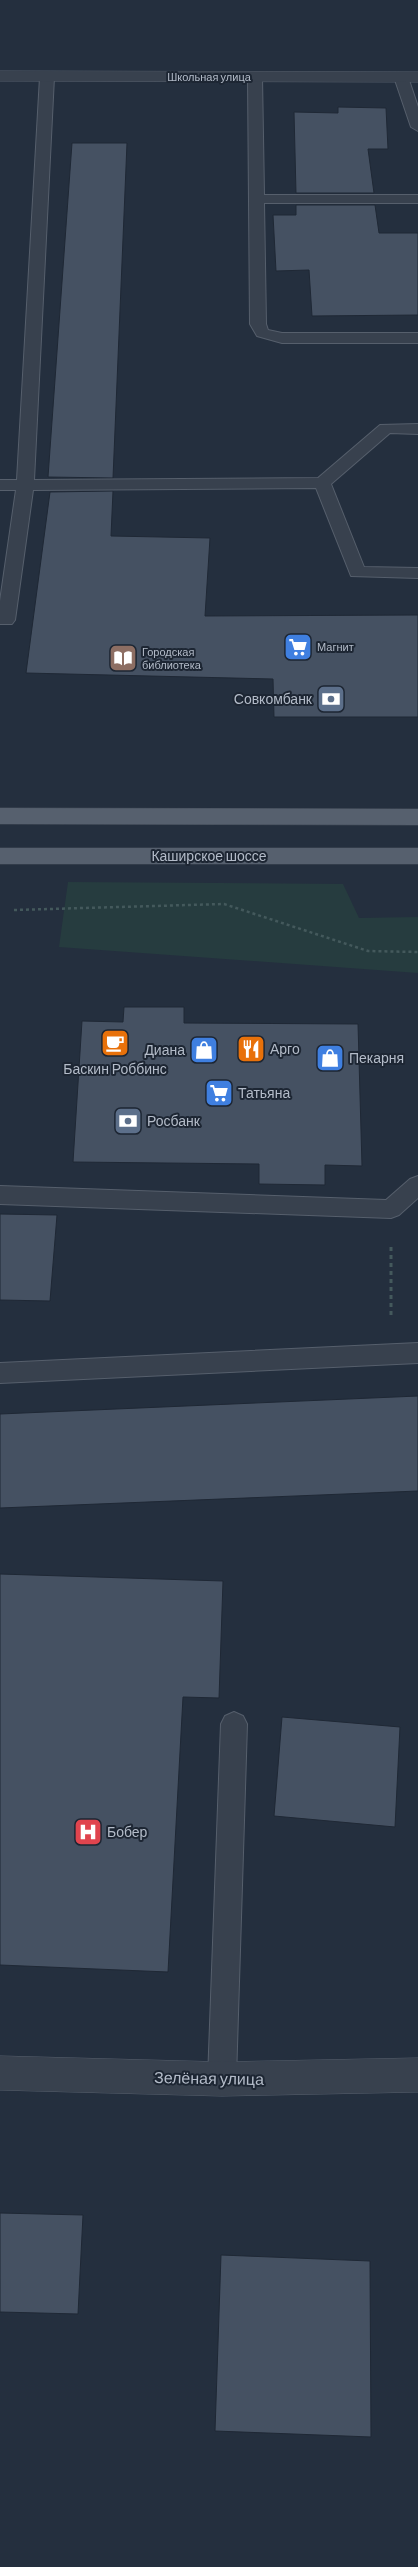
<svg xmlns="http://www.w3.org/2000/svg" width="418" height="2567" font-family="Barlow,sans-serif">
<style>
.green{fill:#263c3f}
.building{fill:#455162;stroke:#1f2835}
.lines{fill:none;stroke-linecap:round;stroke-linejoin:round}
.service-casing{stroke:#565f6c;stroke-width:2}
.minor-casing{stroke:#565f6c;stroke-width:1}
.primary-casing{stroke:#414a57;stroke-width:1}
.path-far1{stroke:#44595c;stroke-width:2.5;stroke-dasharray:3 3;stroke-linecap:butt}
.path{stroke:#44595c;stroke-width:3;stroke-dasharray:4 4;stroke-linecap:butt}
.service{fill:#38414e;fill-rule:evenodd}
.minor{fill:#38414e;fill-rule:evenodd}
.primary{fill:#56606e;fill-rule:evenodd}
.labels{text-anchor:middle;stroke-width:4;stroke-linejoin:round;paint-order:stroke}
.far-street-label{font-size:11px;fill:#b4bcc9;stroke:#1d2633}
.far-poi-label{font-size:11px;fill:#b4bcc9;stroke:#1d2633;text-anchor:start}
.poi-label{font-size:14px;fill:#b4bcc9;stroke:#1d2633;text-anchor:start}
.street-label{font-size:14px;fill:#b4bcc9;stroke:#1d2633}
.near-street-label{font-size:16px;fill:#b4bcc9;stroke:#1d2633}
</style>
<rect width="100%" height="100%" fill="#242f3e"/>
<!-- green -->
<path class="green" d="M68,882L343,884L359,918L418,917V973L59,947Z"/>
<!-- building -->
<path class="building" d="M338,107L386,108L388,149H368L374,193H296L294,112L338,113Z
M72,143H127L113,478L48,477Z
M296,205H375L379,233H418V315L312,316L309,270L276,271L273,215H296Z
M113,491L111,536L210,538L205,616L418,615V717H274L273,679L26,673L50,492Z
M124,1007H184V1023L358,1024L362,1166L325,1165V1185L259,1184V1164L73,1162L82,1021L123,1022Z
M0,1214L57,1215L50,1301L0,1300Z
M418,1396V1491L0,1508V1414Z
M0,1574L223,1581L219,1698L183,1697L168,1972L0,1965Z
M282,1717L400,1727L395,1827L274,1816Z
M0,2213L83,2215L78,2314L0,2312Z
M221,2255L370,2261L371,2437L215,2431Z"/>
<g class="lines">
<defs>
<path id="service" d="M47,73L54,77L34,480L318,478L380,425L418,424V434L390,433L331,484L364,567L418,568V578L351,576L316,488L33,490L15,620L12,624H0V601L16,490H0V480H17L40,77Z
M255,73L262,77L264,195H418V203H264L266,324L268,330L282,333H418V343H282L257,336L250,324L248,77Z
M401,73L408,77L418,107V131L411,127L394,77Z
M418,1176V1198L399,1215L391,1218L0,1204V1186L386,1200L410,1179Z
M418,1343V1363L0,1383V1363Z
M234,1712L243,1716L247,1724L236,2079L232,2089L222,2093L212,2089L208,2079L221,1724L225,1716Z"/>
<path id="minor" d="M0,71L418,72V82L0,81Z
M0,2056L222,2062L418,2058V2092L222,2096L0,2090Z"/>
<path id="primary" d="M0,808L418,809V825L0,824Z
M0,848H418V864H0Z"/>
</defs>
<!-- service casing -->
<use href="#service" class="service-casing"/>
<!-- minor casing -->
<use href="#minor" class="minor-casing"/>
<!-- primary casing -->
<use href="#primary" class="primary-casing"/>
<!-- path-far1 -->
<path class="path-far1" d="M14,910L224,904L368,951L418,952"/>
<!-- path -->
<path class="path" d="M391,1247V1316"/>
<!-- service -->
<use href="#service" class="service"/>
<!-- minor -->
<use href="#minor" class="minor"/>
<!-- primary -->
<use href="#primary" class="primary"/>
</g>
<!-- icons -->
<defs>
<symbol id="supermarket-square" viewBox="-11 -11 22 22"><rect x="-9" y="-9" width="18" height="18" rx="4" fill="#3f7fe0" stroke="#1d2633"/><path d="M-6-5.5h2.5l.6 2H6L4.5 2H-2.5L-4.4-4H-6ZM-1.5 3.2a1.3 1.3 0 1 0 .1 0ZM3 3.2a1.3 1.3 0 1 0 .1 0Z" fill="#fff"/></symbol>
<symbol id="library-square" viewBox="-11 -11 22 22"><rect x="-9" y="-9" width="18" height="18" rx="4" fill="#8d6e63" stroke="#1d2633"/><path d="M-6-4Q-3-5.5-.7-3.5V5Q-3 3-6 4ZM6-4Q3-5.5 .7-3.5V5Q3 3 6 4Z" fill="#fff"/></symbol>
<symbol id="bank-square" viewBox="-11 -11 22 22"><rect x="-9" y="-9" width="18" height="18" rx="4" fill="#5c6f8a" stroke="#1d2633"/><path d="M-6-4H6V4H-6ZM0-2.3a2.3 2.3 0 1 0 0 4.6a2.3 2.3 0 1 0 0-4.6Z" fill="#fff"/></symbol>
<symbol id="cafe-square" viewBox="-11 -11 22 22"><rect x="-9" y="-9" width="18" height="18" rx="4" fill="#e8710a" stroke="#1d2633"/><path d="M-5.5-4.5H6V0H3Q3 3.5 0 3.5H-2.5Q-5.5 3.5-5.5 0ZM3-3.2v2h1.7v-2ZM-6 4.5H4V6H-6Z" fill="#fff"/></symbol>
<symbol id="restaurant-square" viewBox="-11 -11 22 22"><rect x="-9" y="-9" width="18" height="18" rx="4" fill="#e8710a" stroke="#1d2633"/><path d="M-5-6h1v4h1v-4h1v4h1v-4h1v5L-1.5 .5V6h-2V.5L-5-1ZM5-6V6H3V1.5H1.5Q1.5-4 5-6Z" fill="#fff"/></symbol>
<symbol id="shop-square" viewBox="-11 -11 22 22"><rect x="-9" y="-9" width="18" height="18" rx="4" fill="#3f7fe0" stroke="#1d2633"/><path d="M-5-2.5h2.3a2.7 3.5 0 0 1 5.4 0H5L5.5 6h-11ZM-1.5-2.5h3a1.5 2.3 0 0 0-3 0Z" fill="#fff"/></symbol>
<symbol id="hospital-square" viewBox="-11 -11 22 22"><rect x="-9" y="-9" width="18" height="18" rx="4" fill="#e0444e" stroke="#1d2633"/><path d="M-5-5h3v3.5h4V-5h3V5h-3V1.5h-4V5h-3Z" fill="#fff"/></symbol>
</defs>
<g fill-rule="evenodd">
<use href="#supermarket-square" x="282" y="631" width="32" height="32"/>
<use href="#library-square" x="107" y="642" width="32" height="32"/>
<use href="#bank-square" x="315" y="683" width="32" height="32"/>
<use href="#cafe-square" x="99" y="1027" width="32" height="32"/>
<use href="#restaurant-square" x="235" y="1033" width="32" height="32"/>
<use href="#shop-square" x="188" y="1034" width="32" height="32"/>
<use href="#shop-square" x="314" y="1042" width="32" height="32"/>
<use href="#supermarket-square" x="203" y="1077" width="32" height="32"/>
<use href="#bank-square" x="112" y="1105" width="32" height="32"/>
<use href="#hospital-square" x="72" y="1816" width="32" height="32"/>
</g>
<g class="labels">
<!-- far-street labels -->
<g class="far-street-label">
<text x="209" y="81">Школьная улица</text>
</g>
<!-- far-poi labels -->
<g class="far-poi-label">
<text x="317" y="651">Магнит</text>
<text x="142" y="656">Городская<tspan x="142" dy="13">библиотека</tspan></text>
</g>
<!-- poi labels -->
<g class="poi-label">
<text x="312" y="704" text-anchor="end">Совкомбанк</text>
<text x="270" y="1054">Арго</text>
<text x="185" y="1055" text-anchor="end">Диана</text>
<text x="349" y="1063">Пекарня</text>
<text x="115" y="1074" text-anchor="middle">Баскин Роббинс</text>
<text x="238" y="1098">Татьяна</text>
<text x="147" y="1126">Росбанк</text>
<text x="107" y="1837">Бобер</text>
</g>
<!-- street labels -->
<g class="street-label">
<text x="209" y="861">Каширское шоссе</text>
</g>
<!-- near-street labels -->
<g class="near-street-label">
<text transform="translate(209 2078) rotate(1)" y="6">Зелёная улица</text>
</g>
</g>
</svg>
